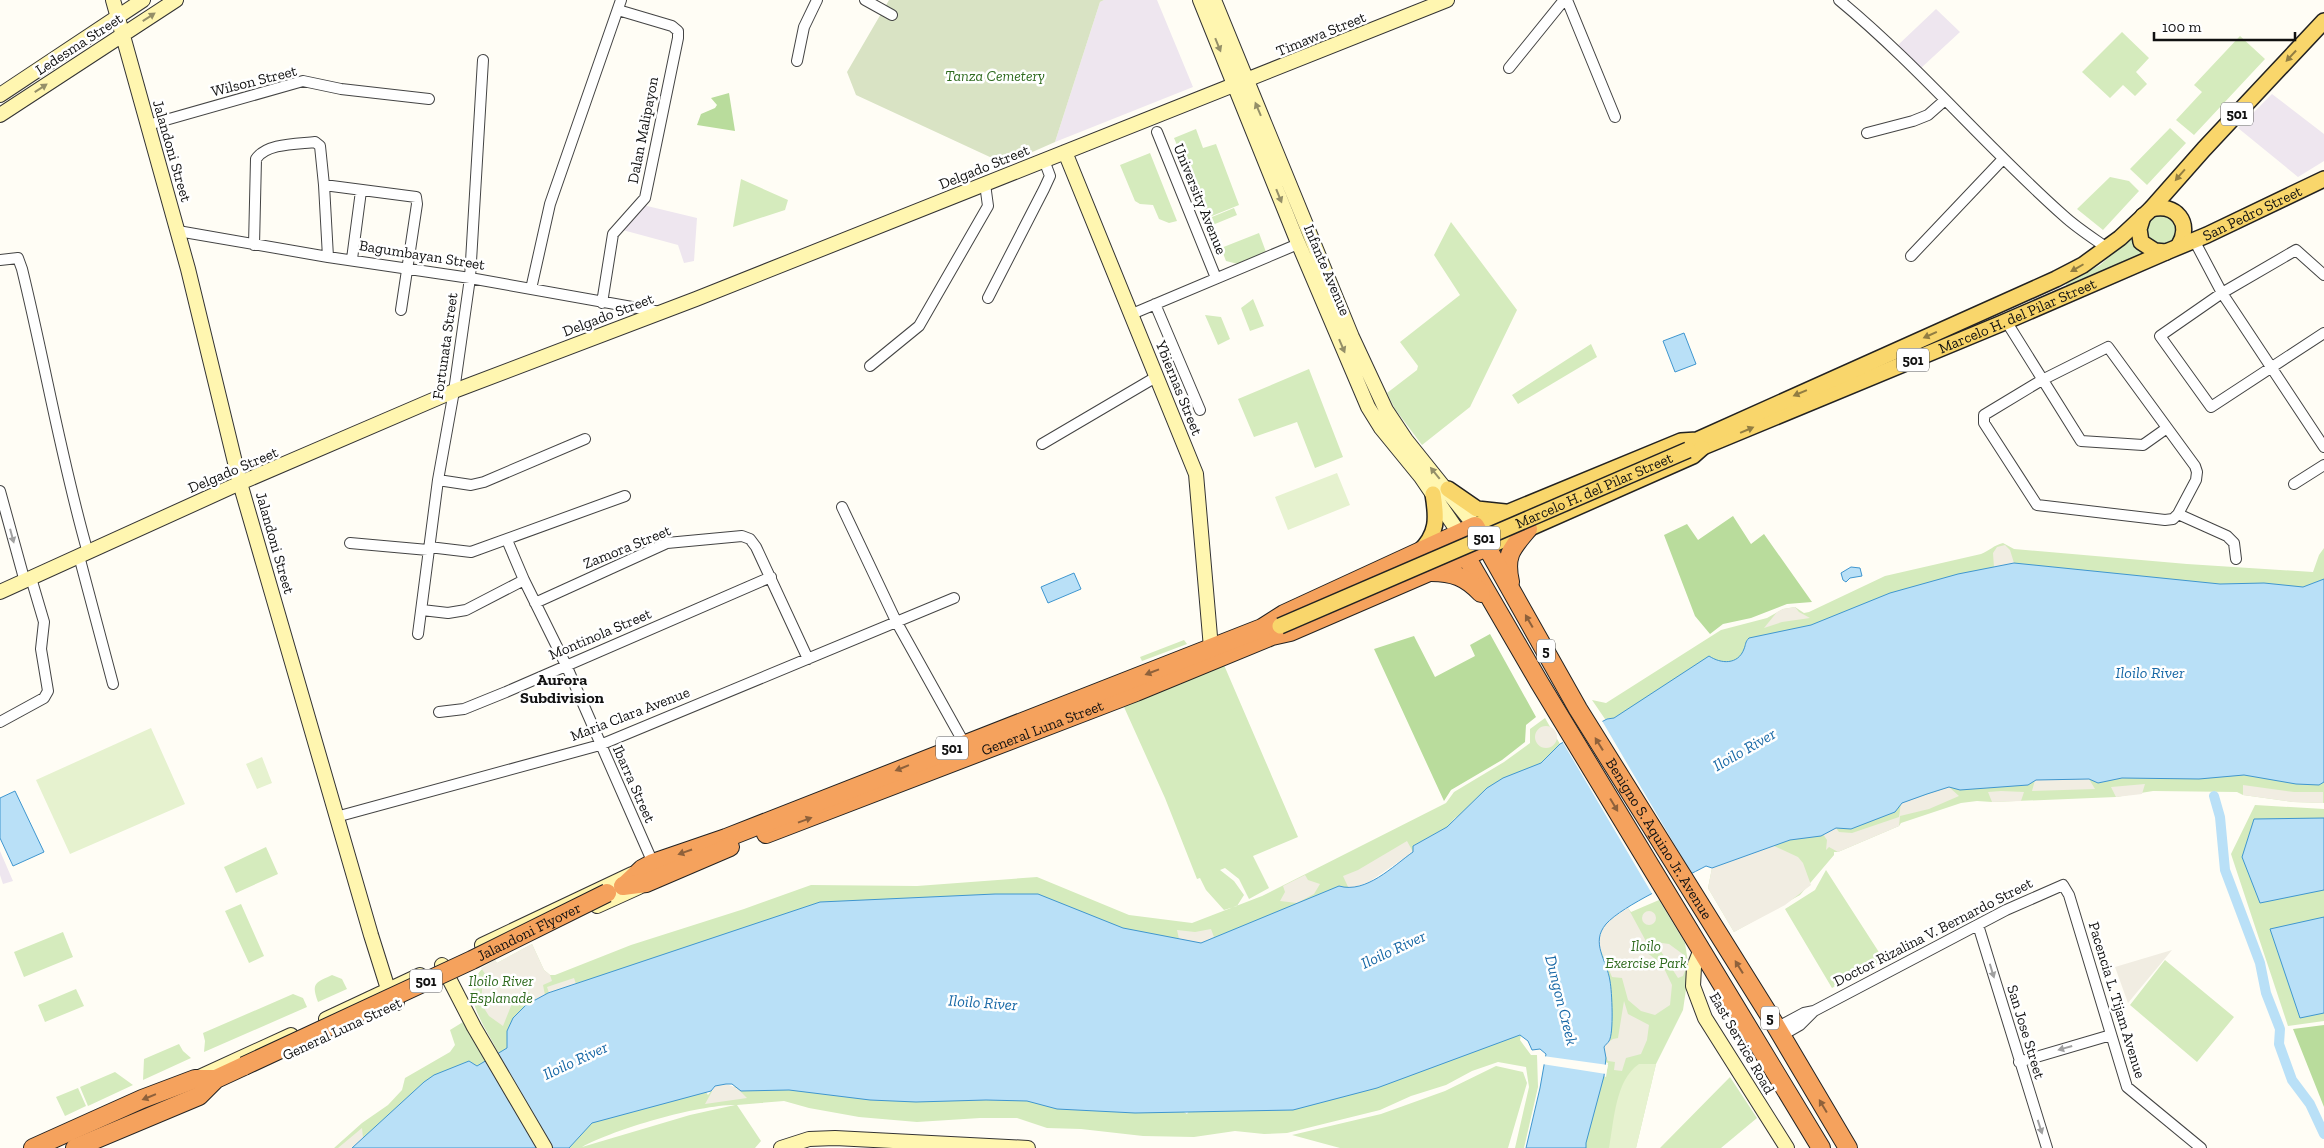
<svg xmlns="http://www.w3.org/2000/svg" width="2324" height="1148" font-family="'Zilla Slab',serif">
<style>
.industrial{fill:#eee6ef}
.green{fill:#d5ebbd;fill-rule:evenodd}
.forest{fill:#b9dc9c}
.cemetery{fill:#d9e3c4}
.pitch{fill:#e6f2cf}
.plaza{fill:#f1ede2}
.water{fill:#b9e0f7;stroke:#3f96cf}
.pier{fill:#fffdf5}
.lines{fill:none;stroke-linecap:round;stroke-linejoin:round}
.canal{stroke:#b9e0f7;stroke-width:10}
.street-casing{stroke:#444;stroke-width:12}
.secondary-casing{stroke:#333;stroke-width:16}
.primary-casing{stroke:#222;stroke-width:18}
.highway-casing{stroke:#222;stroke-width:20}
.street{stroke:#fff;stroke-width:10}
.secondary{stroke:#fff6b0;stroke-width:14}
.primary{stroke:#f9d66b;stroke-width:15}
.highway{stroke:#f5a25d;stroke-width:18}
.primary-bridge-casing{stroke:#222;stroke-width:18;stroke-linecap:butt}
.highway-bridge-casing{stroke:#222;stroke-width:20;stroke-linecap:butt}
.primary-bridge{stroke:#f9d66b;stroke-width:15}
.highway-bridge{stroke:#f5a25d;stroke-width:18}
.oneway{fill:#948f68}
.oneway2{fill:#917d42}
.oneway3{fill:#a0a0a0}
.oneway4{fill:#8e613b}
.labels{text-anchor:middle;stroke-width:5;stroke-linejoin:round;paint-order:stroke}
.shield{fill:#fff;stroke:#585858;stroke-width:1}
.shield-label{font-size:14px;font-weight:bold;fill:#111}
.street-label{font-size:15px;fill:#111;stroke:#fff}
.park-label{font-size:15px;font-style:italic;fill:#2f6b1f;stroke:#fff}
.water-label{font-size:16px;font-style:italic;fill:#1768a6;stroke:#fff}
.neighbourhood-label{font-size:16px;font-weight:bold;fill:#111;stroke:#fff}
</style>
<rect width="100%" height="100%" fill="#fffdf5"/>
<!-- industrial -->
<path class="industrial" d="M1104,0H1157L1193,87L1055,142L1100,2Z
M1936,9L1960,32L1921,68L1898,45Z
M2272,94L2324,134V161L2298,177L2238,128Z
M643,205L697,218L694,261L684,263L678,245L619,229Z
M0,851L13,881L3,884L0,875Z"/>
<!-- green -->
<path class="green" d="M2122,32L2149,58L2136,72L2147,84L2135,96L2123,85L2110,98L2082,72Z
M2240,36L2265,59L2194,135L2176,120L2202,92L2194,85Z
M2170,128L2186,143L2147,185L2130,169Z
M1196,129L1203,148L1216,144L1239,205L1207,218L1174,138Z
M1150,153L1177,221L1169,223L1159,219L1153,205L1140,204L1135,201L1120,165Z
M2110,177L2129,181L2139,191L2103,230L2077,209Z
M741,179L788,200L785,210L733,227Z
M1234,208L1237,215L1210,226L1207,219Z
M2146 230a15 15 0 1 1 30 0a15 15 0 1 1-30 0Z
M1451,222L1517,310L1470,407L1422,445L1395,409L1387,393L1417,370L1418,366L1400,342L1460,295L1434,255Z
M1259,233L1266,252L1238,264L1226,261L1221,248Z
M2133,236L2135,244L2145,254L2067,287L2066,284L2100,265Z
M1253,299L1264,326L1250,331L1241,308Z
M1205,315L1221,317L1230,339L1218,345Z
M1591,344L1597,357L1518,404L1512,395Z
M1309,369L1343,457L1315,468L1297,422L1254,437L1238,399Z
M2003,543L2014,549L2187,564L2313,572L2319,555L2324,548V579L2311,584V588L1624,722L1611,718L1605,719L1592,700L1606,703L1721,630L1767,618L1783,609L1795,607L1804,613L1809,612L1885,576L1981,554C1989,551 1994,545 2003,543Z
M1184,640L1187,644L1142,661L1140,657Z
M1224,665L1298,837L1253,856L1269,888L1249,899L1239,879L1225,868L1220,870L1234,881L1244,895L1237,906L1224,910L1206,890L1200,878L1197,879L1165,798L1124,707Z
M1545,718L1560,744L1559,747L1562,753L1455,818L1447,827L1413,846V852L1349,889L1327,894L1201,943L578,983L548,993L507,1048L501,1053L498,1052C482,1021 451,983 495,960L497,963L532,944L544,970L550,975H555L631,945L744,909L811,885L917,886L1037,877L1129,915L1192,923L1262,896L1446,803L1454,792L1504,762L1530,743V729Z
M2223,769L2324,776V803L2293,802L2243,795L2237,792L2153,791L2116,797L1992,802L1977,801L1961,803L1901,823L1899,826L1838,852H1834V855L1800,895L1734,932L1708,888L1712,868L1922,785Z
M2255,805L2324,809V1021L2288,1026L2231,854Z
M266,847L278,874L236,893L224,867Z
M1826,870L1884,960L1832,988L1785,909L1815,890Z
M1659,900L1685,943L1689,969L1683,1010L1656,1064L1636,1148H1573L1599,1074L1606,1077L1608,1063L1596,1059L1597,955L1628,908L1631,912Z
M241,904L264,956L249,963L225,911Z
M63,932L73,957L24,977L14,952Z
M2165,960L2234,1017L2197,1062L2130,1005Z
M332,975L342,979L347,989L318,1002C311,983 315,983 332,975Z
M76,989L84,1006L45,1022L38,1005Z
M293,994L303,998L307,1007L204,1052L205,1041L203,1033Z
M463,1022L486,1061L477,1066L469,1061L358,1148H334L362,1123L388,1105L402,1090L405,1078L450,1052L455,1045L450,1030Z
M1523,1025L1520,1040L1531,1055H1537L1538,1087L1524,1148H1515L1529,1087L1526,1067L1498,1062L1472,1071L1446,1085L1411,1096L1380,1110L1287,1133L1264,1134L1235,1131L1194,1137L1143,1136L1081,1129L1047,1128L1017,1118H980L917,1122L859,1117L809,1108L784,1101L737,1105L761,1141L755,1148H525L557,1131L704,1089L708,1095L711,1091L744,1085L1173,1105L1187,1114L1200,1097ZM735,1105L690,1115L582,1147C615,1129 697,1105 735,1105Z
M179,1044L183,1051L191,1058L143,1080L144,1059Z
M1496,1066L1523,1072L1527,1083L1508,1148H1340L1292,1135L1381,1114L1445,1091Z
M115,1072L133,1085L88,1106L80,1087Z
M1730,1077L1757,1118L1721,1148H1660Z
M78,1088L86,1106L65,1116L56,1097Z"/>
<!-- forest -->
<path class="forest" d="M729,93L735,131L697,125L701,114L715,108L717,105L711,98Z
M1733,516L1751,544L1764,534L1812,602L1787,604L1751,618L1723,624L1710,634L1695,616L1664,535L1687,524L1698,540Z
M1490,634L1536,717L1526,725L1525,742L1502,760L1451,790L1444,801L1374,649L1414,636L1435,677L1475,656L1470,645Z
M2324,1025V1107L2293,1029Z"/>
<!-- cemetery -->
<path class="cemetery" d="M889,0H1104L1100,2L1055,142L1005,164L856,95L847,72Z"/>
<!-- pitch -->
<path class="pitch" d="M1337,473L1350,505L1288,530L1275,497Z
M151,728L185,804L70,854L36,780Z
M262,757L272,783L257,789L246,764Z
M1639,1064H1656L1636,1148H1609C1614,1122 1615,1080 1639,1064Z"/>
<!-- plaza -->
<path class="plaza" d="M2005,545L2010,550L2014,563L1994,568L1993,553L1997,547Z
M1795,607L1799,612L1810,618L1782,622L1764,628L1777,612L1783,609Z
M1535 737a11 11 0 1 1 22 0a11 11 0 1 1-22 0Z
M2089,779L2095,789L2032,791L2035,780Z
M2145,784L2142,794L2116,797L2111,787Z
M2243,785L2294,792H2323V803L2293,802L2243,795Z
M1949,787L1959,796L1929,809L1900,816L1899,826L1838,852L1829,847L1826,850L1827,840L1823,834L1836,828L1839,832L1852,833L1899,817L1901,803Z
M1988,792L2001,791L2024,792L2021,801L1992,802Z
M1407,841L1413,852L1369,882L1349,889L1343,876L1358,870Z
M1772,845L1798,857L1803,863L1811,885L1785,905L1734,932L1708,888L1712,868Z
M1305,875L1308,880L1320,884L1314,894L1297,903L1280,901L1285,892L1283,886Z
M1628,908L1648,945L1642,949L1662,964L1672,985L1670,1005L1655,1015L1641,1011L1628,1000L1622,978L1612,977L1599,946V938L1604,926L1611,919Z
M1642 918a7 7 0 1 1 14 0a7 7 0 1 1-14 0Z
M1211,929L1214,937L1201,943L1179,939L1177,930L1195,932Z
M1655,942L1669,944L1684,955L1687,966L1683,976L1678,978Z
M532,944L544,970L550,975L552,981L543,985L545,995L536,1000L529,992L513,1001L503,1026L489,1016L482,1005V988L488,978L481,968L495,960L497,963Z
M2172,950L2128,1003L2115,967Z
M574,978L576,984L549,993L547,987Z
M1624,1001L1628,1014L1649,1025L1647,1040L1641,1054L1626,1058L1622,1071L1614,1070L1615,1062L1608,1061L1603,1050L1605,1044L1613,1039L1618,1038Z
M726,1084L737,1088L747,1098L705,1104L715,1086Z
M362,1128L363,1138L352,1148H338Z"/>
<!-- water -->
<path class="water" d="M1684,333L1696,364L1675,372L1663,341Z
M2014,563L2220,584L2264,583L2303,587L2324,579V782L2319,785L2296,784L2244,775L2199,779L2122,778L2098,783L2089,779L2036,780L2028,785L1960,790L1949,787L1927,794L1902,803L1895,812L1851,829L1836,828L1821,836L1790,840L1712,868L1706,866C1682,879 1623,905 1606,924C1590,943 1607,960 1610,981C1612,991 1614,1034 1609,1041C1608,1043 1605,1045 1604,1047L1606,1058L1604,1076L1586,1143V1148H1526L1540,1088L1546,1054L1540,1049L1532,1050L1528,1041L1520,1035L1377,1088L1293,1110L1135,1113L1057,1109L1027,1101L986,1100L916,1102L870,1100L789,1090L741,1091L732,1084H726L715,1086L711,1091L592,1123L569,1148H352L424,1082L434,1075L469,1061L477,1066L507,1048V1031L513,1018L526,1005L548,993L820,902L995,894H1038L1123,928L1201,943L1339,886C1366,894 1393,866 1413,852V846L1447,827L1487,788L1503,778L1541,763L1560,744L1607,719L1614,718L1709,656C1721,664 1738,665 1744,649C1746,644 1745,642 1749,638L1811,625L1890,593L1958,574Z
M1851,567L1860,568L1862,576L1850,578L1846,582L1843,580L1841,573Z
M1074,573L1081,589L1048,603L1041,587Z
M15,791L44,852L13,866L0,838V798Z
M2324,818V890L2260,903L2242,857L2254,819Z
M2324,917V1013L2300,1018L2270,929Z"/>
<!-- pier -->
<path class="pier" d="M1601,719L1693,876L1654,897L1562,741Z
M1543,1056L1608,1065L1606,1074L1542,1064Z"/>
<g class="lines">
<!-- canal -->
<path class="canal" d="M2214,796L2220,817L2225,870L2260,963L2266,993L2280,1029L2279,1044L2292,1080L2310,1104L2324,1134"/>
<defs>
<path id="street" d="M865,0L892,15
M1567,0L1615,117
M1839,0C1919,66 1986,147 2064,216C2077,228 2093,238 2107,248
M797,61L804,27L817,0
M1509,68L1564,0
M148,125L303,81L341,89L429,99
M1157,132L1216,278
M1867,133L1913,121L1928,115L1945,100
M324,185L416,197L417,204L401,310
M178,231L328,257L470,278L660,312
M2194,240L2222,293L2324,447
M254,245L256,159C266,143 298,144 315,142L320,146L324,185L328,257
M1911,256L2003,159
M352,259L361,191
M0,260L18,258L22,269C45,363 61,459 88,553
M2324,275L2296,250L2222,293L2160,336L2211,407L2324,333
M531,289L550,204L621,0
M988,298L1044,189L1050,176L1044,160
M602,303L613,234L645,198L678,38V31L672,26L618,10
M1155,304L1200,410
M1132,314L1298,244
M2006,321L2081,441L2143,445L2167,428
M2108,347L2195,466L2197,472L2196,480L2178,514L2173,519L2165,520L2037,505L1984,423V415L2042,380Z
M870,366L919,326L988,206L985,184
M1042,444L1156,377
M438,480L471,485L484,482L585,439
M2294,484L2324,465
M0,491L25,582
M842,507L896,621L964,743
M2178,514L2227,536L2234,543L2236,559
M507,540L524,580L566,665L653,863
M350,543L428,550
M429,547L471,552L625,496
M79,556L113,684
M535,603L667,543L742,536L750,539L756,547L808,659
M422,610L448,613L466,610L524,580
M418,634L438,480L454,391L470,278L483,60
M439,712L464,709L506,692L771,577
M0,722L44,698L48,691L41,649L44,622L31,578
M336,817L600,745L954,598
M1978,925L2047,1148
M1776,1028L1804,1013L1814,1011L2006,910L2063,885L2069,895L2127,1087L2201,1148
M1781,1036L1800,1025L1814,1011
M2019,1062L2111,1035"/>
<path id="secondary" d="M113,0L188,269L240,483L371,935L388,989L397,1003
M1200,0L1296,238L1368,407L1381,428L1421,477L1455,527L1454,535
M1214,0L1352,337L1386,410L1406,440L1475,526
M0,95L143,0
M0,115L176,0
M1065,152L1196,474L1211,648
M0,592L240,483L454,391L696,299L1447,0
M597,906L639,887
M482,945L632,874
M1701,949L1694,967L1693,986L1705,1018L1787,1148
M442,965L474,1027L545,1148
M326,1019L420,975
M197,1078L291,1035
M781,1148L809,1139L835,1138L1028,1148"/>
<g id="primary">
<path d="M2151,209C2176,203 2192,223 2179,245"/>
<path id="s1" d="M2143,216L2139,229L2141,242L2155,251L2166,252L2207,235L2324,179"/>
<path id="s2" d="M1698,449L2000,324L2166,252"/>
<path d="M1448,489L1477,509L1505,512"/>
<path d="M1475,526L1681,441L1697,440L2056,279L2083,265L2120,238L2151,209L2204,149L2324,21"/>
<path d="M1487,547L1693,456L1702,448"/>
<path d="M1419,552C1438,534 1437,518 1433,494"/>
</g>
<g id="highway">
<path d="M1460,546L1539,682L1821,1148"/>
<path d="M1431,572C1453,572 1466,577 1481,593"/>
<path d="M1510,582C1504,555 1512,548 1528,529"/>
<path id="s3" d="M766,834L1136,692L1272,636L1290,632L1487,547"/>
<path id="s4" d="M625,885L642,869L653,863L726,838L1262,628L1284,614L1475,526L1578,709L1771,1018L1848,1148"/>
<path d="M623,886L646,883L730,847"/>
<path d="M33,1148L142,1099L195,1079H216"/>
<path d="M75,1148L199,1096L216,1079L244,1066"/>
</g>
</defs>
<!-- street casing -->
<use href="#street" class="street-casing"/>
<!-- secondary casing -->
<use href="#secondary" class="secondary-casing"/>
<!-- primary casing -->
<use href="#primary" class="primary-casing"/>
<!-- highway casing -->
<use href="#highway" class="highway-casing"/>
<!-- street -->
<use href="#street" class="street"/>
<!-- secondary -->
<use href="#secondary" class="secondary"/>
<!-- primary -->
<use href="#primary" class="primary"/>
<!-- highway -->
<use href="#highway" class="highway"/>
<defs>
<g id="primary-bridge">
<path id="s5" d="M1280,626L1688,450"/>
</g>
<g id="highway-bridge">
<path id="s6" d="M244,1066L472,960L607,893"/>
</g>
</defs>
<!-- primary-bridge casing -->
<use href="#primary-bridge" class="primary-bridge-casing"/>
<!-- highway-bridge casing -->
<use href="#highway-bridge" class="highway-bridge-casing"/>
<!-- primary-bridge -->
<use href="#primary-bridge" class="primary-bridge"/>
<!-- highway-bridge -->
<use href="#highway-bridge" class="highway-bridge"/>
</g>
<!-- one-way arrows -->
<defs><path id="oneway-solid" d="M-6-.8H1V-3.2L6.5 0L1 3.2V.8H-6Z" transform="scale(1.25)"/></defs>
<g class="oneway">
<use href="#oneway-solid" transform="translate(149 17) rotate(-33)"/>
<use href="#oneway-solid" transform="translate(1218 45) rotate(68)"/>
<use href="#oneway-solid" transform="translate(41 88) rotate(-33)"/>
<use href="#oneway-solid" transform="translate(1258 109) rotate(-113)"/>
<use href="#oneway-solid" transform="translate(1279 196) rotate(68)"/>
<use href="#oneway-solid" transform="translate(1342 346) rotate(67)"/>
<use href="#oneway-solid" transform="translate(1435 473) rotate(-129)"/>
</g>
<g class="oneway2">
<use href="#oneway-solid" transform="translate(2291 56) rotate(133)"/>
<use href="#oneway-solid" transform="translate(2180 175) rotate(131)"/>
<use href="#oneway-solid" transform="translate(2077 268) rotate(150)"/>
<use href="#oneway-solid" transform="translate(1930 335) rotate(156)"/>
<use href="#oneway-solid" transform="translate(1800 393) rotate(157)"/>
<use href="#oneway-solid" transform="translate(1747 430) rotate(-23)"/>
</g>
<g class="oneway3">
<use href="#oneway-solid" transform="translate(12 536) rotate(75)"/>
<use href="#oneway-solid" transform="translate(1992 971) rotate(73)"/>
<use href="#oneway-solid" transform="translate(2065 1048) rotate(164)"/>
<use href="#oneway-solid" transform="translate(2040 1127) rotate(72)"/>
</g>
<g class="oneway4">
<use href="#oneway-solid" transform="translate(1529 621) rotate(-120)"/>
<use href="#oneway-solid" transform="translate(1152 672) rotate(159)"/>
<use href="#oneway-solid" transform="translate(1599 744) rotate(-122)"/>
<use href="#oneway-solid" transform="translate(902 768) rotate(158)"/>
<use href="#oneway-solid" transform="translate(1614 805) rotate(59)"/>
<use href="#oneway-solid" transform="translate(805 820) rotate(-20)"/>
<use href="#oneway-solid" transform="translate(685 852) rotate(161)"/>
<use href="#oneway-solid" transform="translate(1739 967) rotate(-122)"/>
<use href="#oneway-solid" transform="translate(149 1097) rotate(158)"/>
<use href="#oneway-solid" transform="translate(1823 1106) rotate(-121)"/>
</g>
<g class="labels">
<!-- shield labels -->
<g class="shield">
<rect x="2221" y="102.5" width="32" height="23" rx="4"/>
<rect x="1897" y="348.5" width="32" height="23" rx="4"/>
<rect x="1468" y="526.5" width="32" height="23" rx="4"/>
<rect x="1537" y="639.5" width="18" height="23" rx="4"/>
<rect x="936" y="736.5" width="32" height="23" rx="4"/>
<rect x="410" y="969.5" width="32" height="23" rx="4"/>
<rect x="1761" y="1006.5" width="18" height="23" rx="4"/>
</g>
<g class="shield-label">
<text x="2237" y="119">501</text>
<text x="1913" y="365">501</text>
<text x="1484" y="543">501</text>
<text x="1546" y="656">5</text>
<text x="952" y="753">501</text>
<text x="426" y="986">501</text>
<text x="1770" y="1023">5</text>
</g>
<!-- street labels -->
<g class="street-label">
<text transform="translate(1321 34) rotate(-22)" y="5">Timawa Street</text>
<text transform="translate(79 44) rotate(-33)" y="5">Ledesma Street</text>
<text transform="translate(254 81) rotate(-14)" y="5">Wilson Street</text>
<text transform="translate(643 130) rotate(-79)" y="5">Dalan Malipayon</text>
<text transform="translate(172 151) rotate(74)" y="5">Jalandoni Street</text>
<text transform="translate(984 167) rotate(-22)" y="5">Delgado Street</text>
<text transform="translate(1200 199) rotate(68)" y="5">University Avenue</text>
<text dy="5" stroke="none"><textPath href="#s1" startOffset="149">San Pedro Street</textPath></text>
<text transform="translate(422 255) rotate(9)" y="5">Bagumbayan Street</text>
<text transform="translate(1327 270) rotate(67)" y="5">Infante Avenue</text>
<text transform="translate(608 315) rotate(-21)" y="5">Delgado Street</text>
<text dy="5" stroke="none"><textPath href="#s2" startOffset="346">Marcelo H. del Pilar Street</textPath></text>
<text transform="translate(445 346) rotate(-82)" y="5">Fortunata Street</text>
<text transform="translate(1179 388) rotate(68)" y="5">Ybiernas Street</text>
<text transform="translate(233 470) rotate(-23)" y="5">Delgado Street</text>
<text dy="5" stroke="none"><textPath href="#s5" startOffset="342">Marcelo H. del Pilar Street</textPath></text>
<text transform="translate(275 543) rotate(74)" y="5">Jalandoni Street</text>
<text transform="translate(627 547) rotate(-22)" y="5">Zamora Street</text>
<text transform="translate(600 634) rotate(-23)" y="5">Montinola Street</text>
<text transform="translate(630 714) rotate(-21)" y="5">Maria Clara Avenue</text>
<text dy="5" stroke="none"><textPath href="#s3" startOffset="296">General Luna Street</textPath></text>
<text transform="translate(634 784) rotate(66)" y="5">Ibarra Street</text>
<text dy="5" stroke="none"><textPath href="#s4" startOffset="1288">Benigno S. Aquino Jr. Avenue</textPath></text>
<text dy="5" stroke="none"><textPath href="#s6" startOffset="315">Jalandoni Flyover</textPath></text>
<text transform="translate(1933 932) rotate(-27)" y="5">Doctor Rizalina V. Bernardo Street</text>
<text transform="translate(2117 1000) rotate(73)" y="5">Pacencia L. Tijam Avenue</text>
<text transform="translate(342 1029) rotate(-25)" y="5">General Luna Street</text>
<text transform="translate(2026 1032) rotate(73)" y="5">San Jose Street</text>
<text transform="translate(1742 1043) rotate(60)" y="5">East Service Road</text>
</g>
<!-- park labels -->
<g class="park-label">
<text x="995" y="81">Tanza Cemetery</text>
<text x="1646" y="951">Iloilo<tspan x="1646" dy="17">Exercise Park</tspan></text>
<text x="501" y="986">Iloilo River<tspan x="501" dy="17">Esplanade</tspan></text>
</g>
<!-- water labels -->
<g class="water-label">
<text x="2150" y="678">Iloilo River</text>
<text transform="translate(1744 749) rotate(-30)" y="6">Iloilo River</text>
<text transform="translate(1393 949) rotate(-25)" y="6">Iloilo River</text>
<text transform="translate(1562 1000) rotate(76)" y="6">Dungon Creek</text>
<text transform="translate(983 1002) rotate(4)" y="6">Iloilo River</text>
<text transform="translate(575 1060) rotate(-25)" y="6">Iloilo River</text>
</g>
<!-- neighbourhood labels -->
<g class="neighbourhood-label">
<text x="562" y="685">Aurora<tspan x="562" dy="18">Subdivision</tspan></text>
</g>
</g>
<!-- scale -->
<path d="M2154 32v8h141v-8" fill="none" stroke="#111111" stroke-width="2.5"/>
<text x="2162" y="32" font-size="15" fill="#111111" stroke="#ffffff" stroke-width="4" paint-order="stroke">100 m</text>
</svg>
